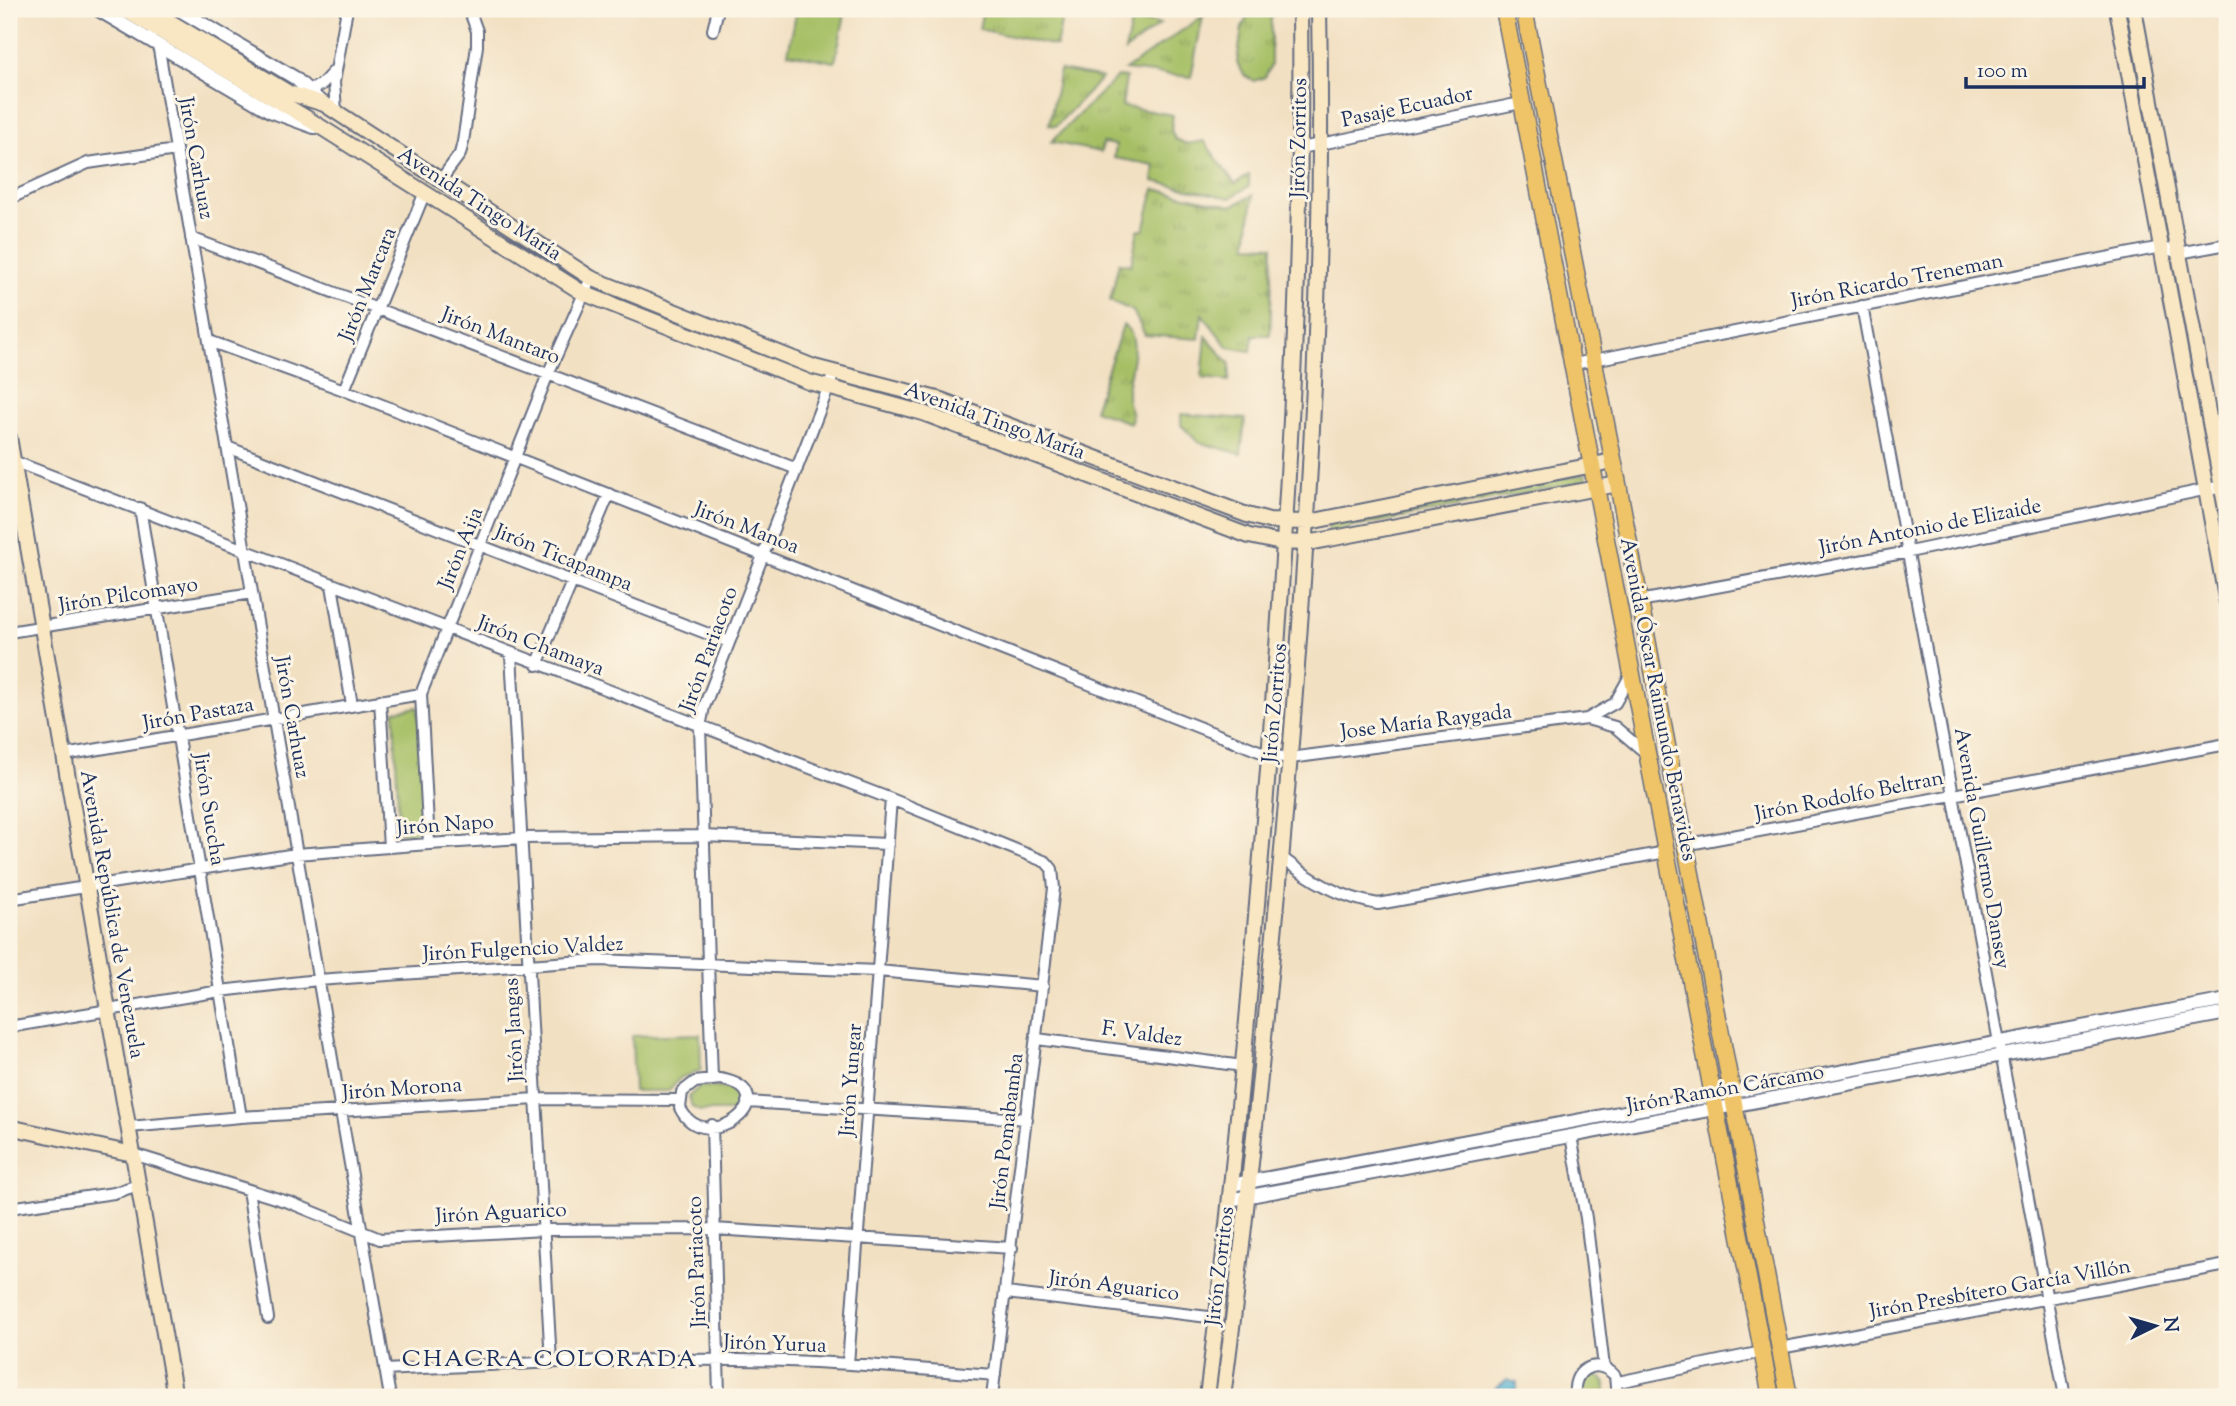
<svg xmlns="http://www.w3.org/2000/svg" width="2236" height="1406" font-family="'Sorts Mill Goudy',serif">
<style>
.grass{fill:url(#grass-tufts);stroke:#607762;stroke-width:2}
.park{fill:#a6bf65;stroke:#607762;stroke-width:2}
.water{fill:url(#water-waves);stroke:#366e96;stroke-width:2}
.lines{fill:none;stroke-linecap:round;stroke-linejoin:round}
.minor-casing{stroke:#666d81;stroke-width:14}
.tertiary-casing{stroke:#666d81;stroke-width:16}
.secondary-casing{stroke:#666d81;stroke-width:18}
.primary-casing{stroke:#666d81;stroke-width:19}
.minor{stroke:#fff;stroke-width:10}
.tertiary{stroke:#fff;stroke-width:12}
.secondary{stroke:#f9e7c3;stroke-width:14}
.primary{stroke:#efc469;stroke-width:16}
.labels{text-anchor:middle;stroke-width:6;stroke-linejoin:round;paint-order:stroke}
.street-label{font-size:21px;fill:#1b2f5e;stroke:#fcf5e5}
.quarter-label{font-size:24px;letter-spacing:2px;fill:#1b2f5e;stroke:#fcf5e5}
</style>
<defs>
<pattern id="grass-tufts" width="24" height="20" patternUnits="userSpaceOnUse" patternTransform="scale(1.75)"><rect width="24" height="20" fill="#a6bf65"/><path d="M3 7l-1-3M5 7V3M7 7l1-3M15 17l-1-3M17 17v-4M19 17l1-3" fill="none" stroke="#869c56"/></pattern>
<pattern id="water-waves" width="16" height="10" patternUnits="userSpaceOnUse" patternTransform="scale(1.75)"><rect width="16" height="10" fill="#50aecf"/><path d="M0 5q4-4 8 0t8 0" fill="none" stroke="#428eab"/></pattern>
</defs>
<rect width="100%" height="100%" fill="#fcf5e5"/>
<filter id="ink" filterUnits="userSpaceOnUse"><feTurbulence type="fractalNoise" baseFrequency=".0143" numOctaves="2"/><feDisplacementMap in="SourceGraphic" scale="14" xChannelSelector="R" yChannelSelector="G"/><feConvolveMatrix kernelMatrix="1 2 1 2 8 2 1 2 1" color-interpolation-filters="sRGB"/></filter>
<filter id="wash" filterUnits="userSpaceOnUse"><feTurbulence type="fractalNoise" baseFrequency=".00686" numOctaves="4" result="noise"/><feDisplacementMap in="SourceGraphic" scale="28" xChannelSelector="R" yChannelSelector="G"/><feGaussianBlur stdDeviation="1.57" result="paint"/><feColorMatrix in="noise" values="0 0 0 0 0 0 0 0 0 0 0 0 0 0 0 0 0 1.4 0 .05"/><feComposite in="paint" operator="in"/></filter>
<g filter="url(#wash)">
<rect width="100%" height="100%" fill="#f2e0c2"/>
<!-- grass -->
<path class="grass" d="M983,9H1064L1056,46L979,29Z
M1251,9H1271V65L1265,77L1254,81L1245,76L1237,63L1242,28Z
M1203,16L1191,77L1125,70Z
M1132,19L1160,24L1125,51Z
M1060,70L1102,78L1056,126L1049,125Z
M1117,77L1126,78L1122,106L1173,115L1171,130L1175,139L1187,144L1204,141L1235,184L1249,175V186L1230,198L1153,181L1155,165L1114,158L1116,145L1103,143L1101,152L1051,142Z
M1154,189L1232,206L1253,195L1247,245L1273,246L1270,335H1253L1251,351L1228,347L1202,314L1199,339L1145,335L1133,311L1110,301L1119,263L1131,265L1138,230H1144Z
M1123,325C1145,338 1126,376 1127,396C1127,407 1135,412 1130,423L1094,410Z
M1206,336L1230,364L1229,381L1202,378Z
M1181,414L1245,419L1241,454L1198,442L1181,425Z
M1586,474L1587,481L1329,532L1327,523Z"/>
<!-- park -->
<path class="park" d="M797,9H846L835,62L788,53Z
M418,707L425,832L399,833L394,711Z
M700,1034L701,1070L680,1078L668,1091H634L632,1036Z
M700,1086L733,1089L741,1102L733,1111H700L692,1107L689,1096Z
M1584 1387a11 11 0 1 1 22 0a11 11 0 1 1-22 0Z"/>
<!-- water -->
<path class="water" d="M1507,1379L1517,1382V1390L1512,1397H1499L1495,1389Z"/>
</g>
<g filter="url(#ink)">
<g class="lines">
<defs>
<path id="minor" d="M713,30L718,9
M158,44L390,1397
M310,89L321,85L335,70
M336,112L334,82L347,9
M1301,148L1521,103
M440,181L460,154L463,142L477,46V31L469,9
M9,199L88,163L176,150
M191,238L797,469
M1862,306L2065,1397
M209,341L344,390L1269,755L1290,758L1587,719L1615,703L1630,676
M1574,364L2161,247L2179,253L2227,244
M344,390L425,192
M227,447L729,642
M13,461L891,799L1046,862L1052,869L1054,888L992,1397
M140,508L241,1117
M332,585L352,705
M1639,601L1909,552L2227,485
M9,632L252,593
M511,654L551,1362
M537,665L609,494
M380,700L389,847
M1587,719L1615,727L1647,754
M64,755L421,694
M429,844L421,694L548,374L591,278
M1684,845L2227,744
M1281,857C1312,881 1339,897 1378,904L1666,852
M9,899L296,854L429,844L522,838L703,836L888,844
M9,1027L220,991L318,980L598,960L878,971L1043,986
M1037,1039L1243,1066
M712,1079L700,727L704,707L834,373
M720,1079C792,1092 706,1161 680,1108L682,1092L695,1082Z
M747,1102L1027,1119
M712,1125L719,1397
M129,1127L241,1117L536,1099L679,1100
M1571,1136L1586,1218L1604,1367
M133,1154L291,1203L380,1239L544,1230L714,1229L1012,1248
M248,1190L268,1318
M9,1208L114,1193L138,1185
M1006,1293L1217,1318
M1780,1348L2227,1265
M848,1364L891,799
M385,1370C520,1363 654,1357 788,1361C857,1363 926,1370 995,1375
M1618,1382L1762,1352
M1576,1397C1569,1371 1597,1355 1615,1376L1617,1397"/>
<path id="tertiary" d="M97,9L270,111L314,127
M178,9L295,78L323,104
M1231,1185L2227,1000
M1229,1200L2227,1013"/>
<path id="secondary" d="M123,9L305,117L583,293L809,382L923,413L1249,536L1277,542L1308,543L1618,484
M149,9L289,93L324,104L591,278L814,367L941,400L1247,515L1269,521L1309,522L1613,461
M2117,9L2227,603
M2134,9L2227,515
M9,437L175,1397
M9,1127L133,1154
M1207,1397C1234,1184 1252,971 1269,757C1288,507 1303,260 1300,9
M1223,1397C1247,1219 1264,1040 1281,861C1306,578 1325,294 1319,9"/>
<path id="primary" d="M1504,9L1771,1397
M1524,9L1618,484L1789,1397"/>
</defs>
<!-- minor casing -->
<use href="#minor" class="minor-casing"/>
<!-- tertiary casing -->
<use href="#tertiary" class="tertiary-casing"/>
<!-- secondary casing -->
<use href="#secondary" class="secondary-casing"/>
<!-- primary casing -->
<use href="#primary" class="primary-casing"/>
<!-- minor -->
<use href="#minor" class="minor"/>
<!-- tertiary -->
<use href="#tertiary" class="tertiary"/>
<!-- secondary -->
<use href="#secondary" class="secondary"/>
<!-- primary -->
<use href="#primary" class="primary"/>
</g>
</g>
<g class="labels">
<!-- street labels -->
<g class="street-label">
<text transform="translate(1407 106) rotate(-12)" y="7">Pasaje Ecuador</text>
<text transform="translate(1298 138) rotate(-89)" y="7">Jirón Zorritos</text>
<text transform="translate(197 158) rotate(80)" y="7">Jirón Carhuaz</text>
<text transform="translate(480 203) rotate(33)" y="7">Avenida Tingo María</text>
<text transform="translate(1897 280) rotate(-11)" y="7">Jirón Ricardo Treneman</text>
<text transform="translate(367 284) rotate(-68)" y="7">Jirón Marcara</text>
<text transform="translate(501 335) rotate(21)" y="7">Jirón Mantaro</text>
<text transform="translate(995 420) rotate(20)" y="7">Avenida Tingo María</text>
<text transform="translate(1930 526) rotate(-11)" y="7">Jirón Antonio de Elizaide</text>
<text transform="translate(747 527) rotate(21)" y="7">Jirón Manoa</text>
<text transform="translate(460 548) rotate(-68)" y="7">Jirón Aija</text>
<text transform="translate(564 557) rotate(22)" y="7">Jirón Ticapampa</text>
<text transform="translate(128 594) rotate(-9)" y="7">Jirón Pilcomayo</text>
<text transform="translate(541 645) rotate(21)" y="7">Jirón Chamaya</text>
<text transform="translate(708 649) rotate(-70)" y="7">Jirón Pariacoto</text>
<text transform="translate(1659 699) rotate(79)" y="7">Avenida Óscar Raimundo Benavides</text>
<text transform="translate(1274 703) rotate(-85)" y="7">Jirón Zorritos</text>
<text transform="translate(198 713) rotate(-10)" y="7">Jirón Pastaza</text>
<text transform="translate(293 717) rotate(80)" y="7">Jirón Carhuaz</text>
<text transform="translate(1426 721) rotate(-7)" y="7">Jose María Raygada</text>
<text transform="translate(1849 795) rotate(-11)" y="7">Jirón Rodolfo Beltran</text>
<text transform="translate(210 809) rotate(81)" y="7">Jirón Succha</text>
<text transform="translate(445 824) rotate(-4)" y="7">Jirón Napo</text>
<text transform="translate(1983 848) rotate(80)" y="7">Avenida Guillermo Dansey</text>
<text transform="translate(113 914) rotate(80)" y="7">Avenida República de Venezuela</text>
<text transform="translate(523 948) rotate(-3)" y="7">Jirón Fulgencio Valdez</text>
<text transform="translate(513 1030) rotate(-93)" y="7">Jirón Jangas</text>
<text transform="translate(1142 1033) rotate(8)" y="7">F. Valdez</text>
<text transform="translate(850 1080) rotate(-86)" y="7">Jirón Yungar</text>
<text transform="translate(402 1088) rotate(-4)" y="7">Jirón Morona</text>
<text transform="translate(1725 1088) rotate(-10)" y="7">Jirón Ramón Cárcamo</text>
<text transform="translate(1006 1131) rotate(-83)" y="7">Jirón Pomabamba</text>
<text transform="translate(501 1212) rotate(-3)" y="7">Jirón Aguarico</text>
<text transform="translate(696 1262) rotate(-92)" y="7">Jirón Pariacoto</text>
<text transform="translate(1219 1266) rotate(-83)" y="7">Jirón Zorritos</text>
<text transform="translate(1114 1285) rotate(7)" y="7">Jirón Aguarico</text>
<text transform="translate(2000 1288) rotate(-10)" y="7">Jirón Presbítero García Villón</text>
<text transform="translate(775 1343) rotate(2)" y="7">Jirón Yurua</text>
</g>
<!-- quarter labels -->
<g class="quarter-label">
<text x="550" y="1366">CHACRA COLORADA</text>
</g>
</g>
<!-- margin -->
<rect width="2236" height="1406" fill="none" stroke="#fcf5e5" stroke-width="35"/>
<!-- north arrow -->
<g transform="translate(2155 1326) rotate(85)" stroke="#fcf5e5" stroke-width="5" paint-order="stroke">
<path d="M0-5L12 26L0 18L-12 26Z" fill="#1b2f5e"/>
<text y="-10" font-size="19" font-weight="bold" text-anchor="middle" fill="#1b2f5e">N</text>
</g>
<!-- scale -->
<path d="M1966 77v10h178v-10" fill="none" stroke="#1b2f5e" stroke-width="3.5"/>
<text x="1977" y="77" font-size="21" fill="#1b2f5e" stroke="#fcf5e5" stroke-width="5" paint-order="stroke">100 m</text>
</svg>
